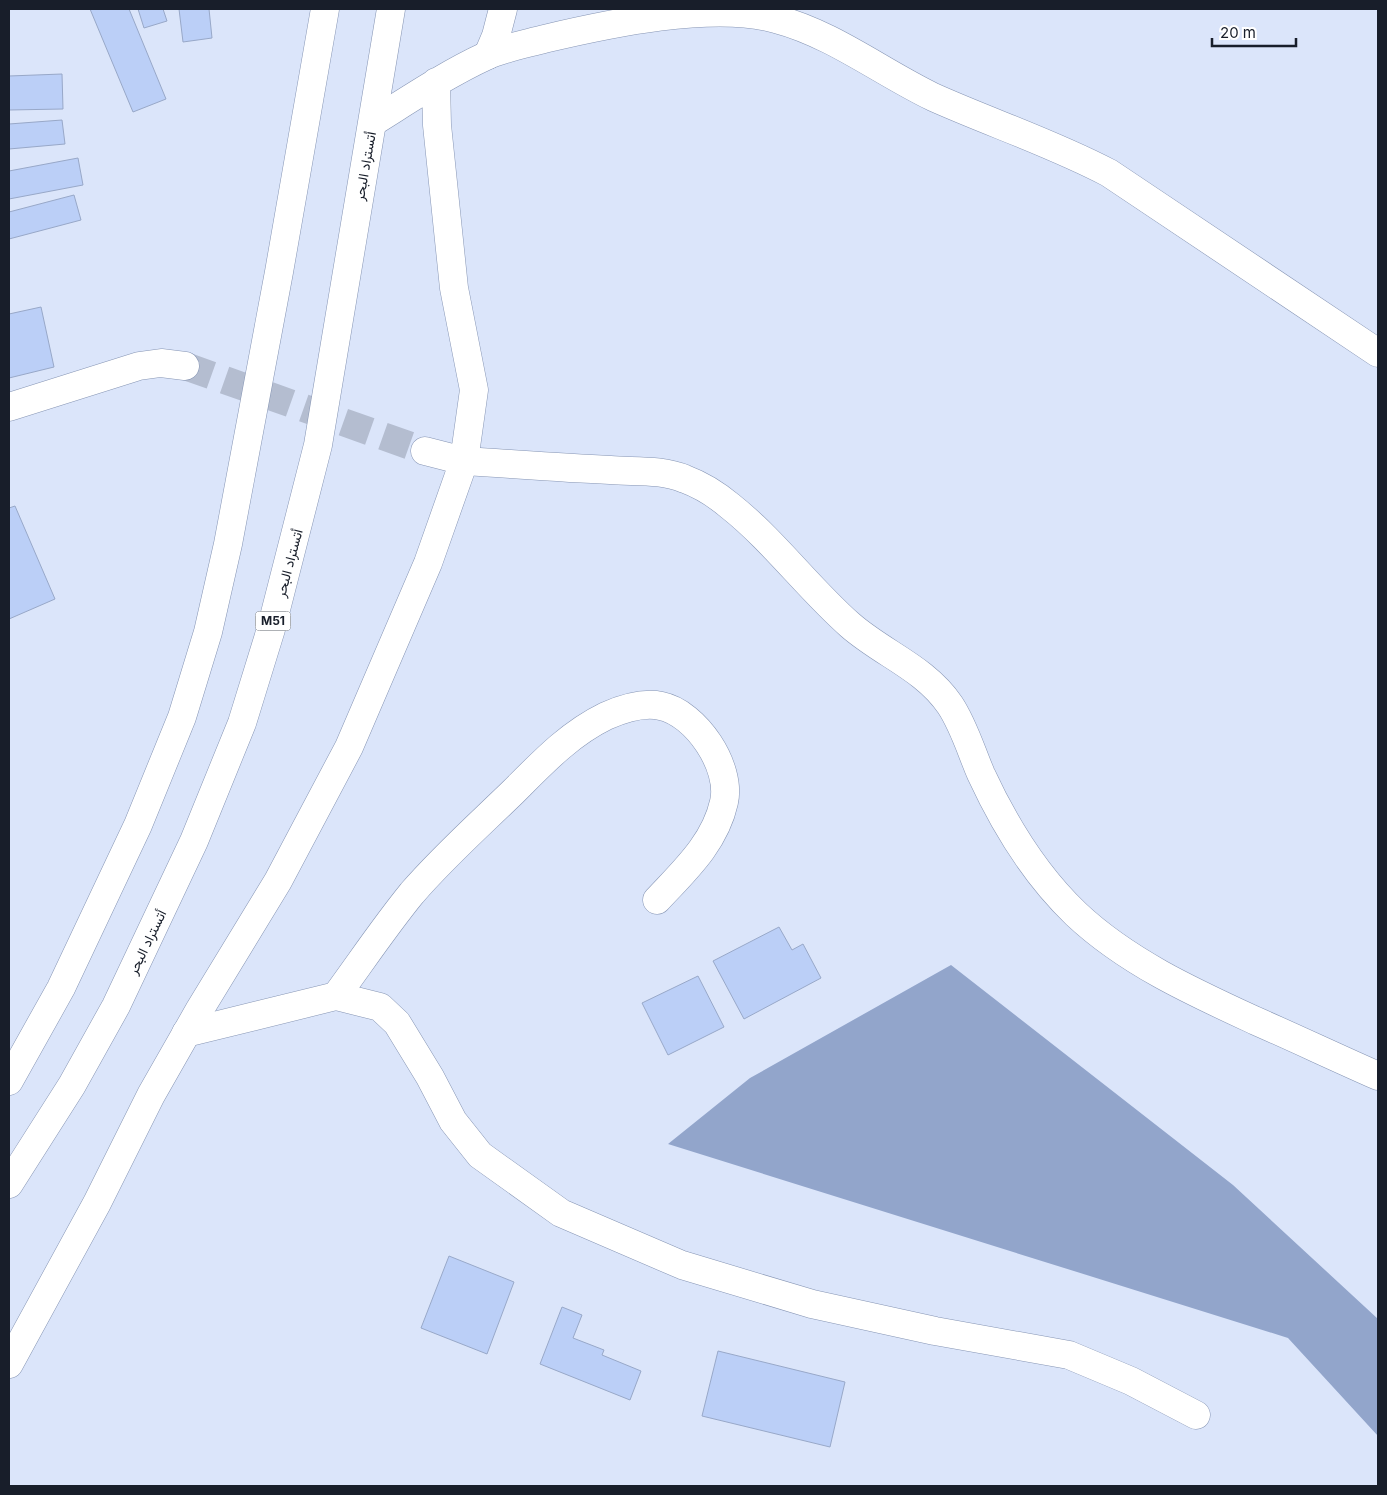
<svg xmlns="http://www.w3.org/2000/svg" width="1387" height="1495" font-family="Inter,Vazirmatn,sans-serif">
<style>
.forest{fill:#92a5cb}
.building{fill:#bbcff7;stroke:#98a8c8}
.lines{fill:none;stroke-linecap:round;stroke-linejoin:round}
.secondary-tunnel{stroke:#b4bdd0;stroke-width:28;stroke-dasharray:28 14;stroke-linecap:butt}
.street-casing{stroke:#8695b4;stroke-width:29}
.secondary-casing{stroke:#8695b4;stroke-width:29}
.highway-casing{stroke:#8695b4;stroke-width:29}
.street{stroke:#fff;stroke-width:28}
.secondary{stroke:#fff;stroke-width:28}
.highway{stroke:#fff;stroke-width:28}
.labels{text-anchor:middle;stroke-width:4.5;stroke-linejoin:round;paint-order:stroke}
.shield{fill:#fff;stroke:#5d626a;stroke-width:1}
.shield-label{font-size:12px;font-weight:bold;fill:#181e2a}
.street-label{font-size:14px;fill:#181e2a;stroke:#fff}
</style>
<rect width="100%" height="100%" fill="#dbe5fa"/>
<!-- forest -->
<path class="forest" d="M951,965L1233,1185L1378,1319V1436L1288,1338L668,1144L750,1078Z"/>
<!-- building -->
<path class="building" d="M90,9H129L166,99L133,112Z
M138,9H163L167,21L144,28Z
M179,9H209L212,38L183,42Z
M62,74L63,109L9,110V76Z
M62,120L65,144L9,149V124Z
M78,158L83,185L9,199V171Z
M74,195L81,220L9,239V212Z
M41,307L54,367L9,378V314Z
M15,506L55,599L9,619V508Z
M779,927L792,950L803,944L821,978L744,1019L713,961Z
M698,976L724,1027L668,1055L642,1003Z
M449,1256L514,1282L487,1354L421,1328Z
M562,1307L582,1315L573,1338L604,1350L602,1355L641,1371L630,1400L540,1364Z
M718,1351L845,1382L830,1447L702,1416Z"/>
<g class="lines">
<!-- secondary-tunnel -->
<path class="secondary-tunnel" d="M185,366L425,451"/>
<defs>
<path id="street" d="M488,55L496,36L503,9
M464,461C513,464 561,468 610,470C635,472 661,469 685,479C701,485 717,495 730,506C774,541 808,588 850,625C883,654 925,668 950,705C964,726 971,751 981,774C1005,826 1034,874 1076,914C1127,962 1193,992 1256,1021C1297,1039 1337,1058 1378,1076
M336,996C361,962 385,926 412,893C443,857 479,825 513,792C542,763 569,734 606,716C622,709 643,702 661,706C696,713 732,767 724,802C715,843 684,871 657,900
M186,1033L336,996L380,1007L397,1023L430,1077L453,1121L480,1155L561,1213L682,1265L812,1304L935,1331L1069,1355L1131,1381L1196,1415"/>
<path id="secondary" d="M373,122C410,99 447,74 486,56C504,48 525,44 544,39C607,24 713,1 776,19C833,34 881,72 933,97C991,123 1052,143 1109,173L1378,353
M9,407L139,366L161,363L185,366
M425,451L464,461
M9,1364L97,1203L151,1095L200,1009L278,881L349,747L428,563L464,461L474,390L454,288L437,125L436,82"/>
<path id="highway" d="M9,1081L61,988L138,825L182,717L208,632L228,544L279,272L325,9
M9,1184L72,1085L116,1006L194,841L242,723L271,629L318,445L391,9"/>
</defs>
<!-- street casing -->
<use href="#street" class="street-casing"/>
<!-- secondary casing -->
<use href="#secondary" class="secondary-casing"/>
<!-- highway casing -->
<use href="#highway" class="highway-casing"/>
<!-- street -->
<use href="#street" class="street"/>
<!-- secondary -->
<use href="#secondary" class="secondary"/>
<!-- highway -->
<use href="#highway" class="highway"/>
</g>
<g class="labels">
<!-- shield labels -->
<rect class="shield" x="255.5" y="611.5" width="35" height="19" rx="4"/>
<g class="shield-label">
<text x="273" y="625">M51</text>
</g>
<!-- street labels -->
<g class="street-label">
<text transform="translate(365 166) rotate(-80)" y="5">أتستراد البحر</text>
<text transform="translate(289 563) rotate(-75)" y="5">أتستراد البحر</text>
<text transform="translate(147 942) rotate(-64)" y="5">أتستراد البحر</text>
</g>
</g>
<!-- border -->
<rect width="1387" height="1495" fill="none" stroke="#181e2a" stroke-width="20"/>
<!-- scale -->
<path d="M1212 38v8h84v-8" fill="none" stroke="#181e2a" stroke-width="2.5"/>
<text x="1220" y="38" font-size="15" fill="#181e2a" stroke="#ffffff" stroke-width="4" paint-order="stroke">20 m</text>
</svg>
